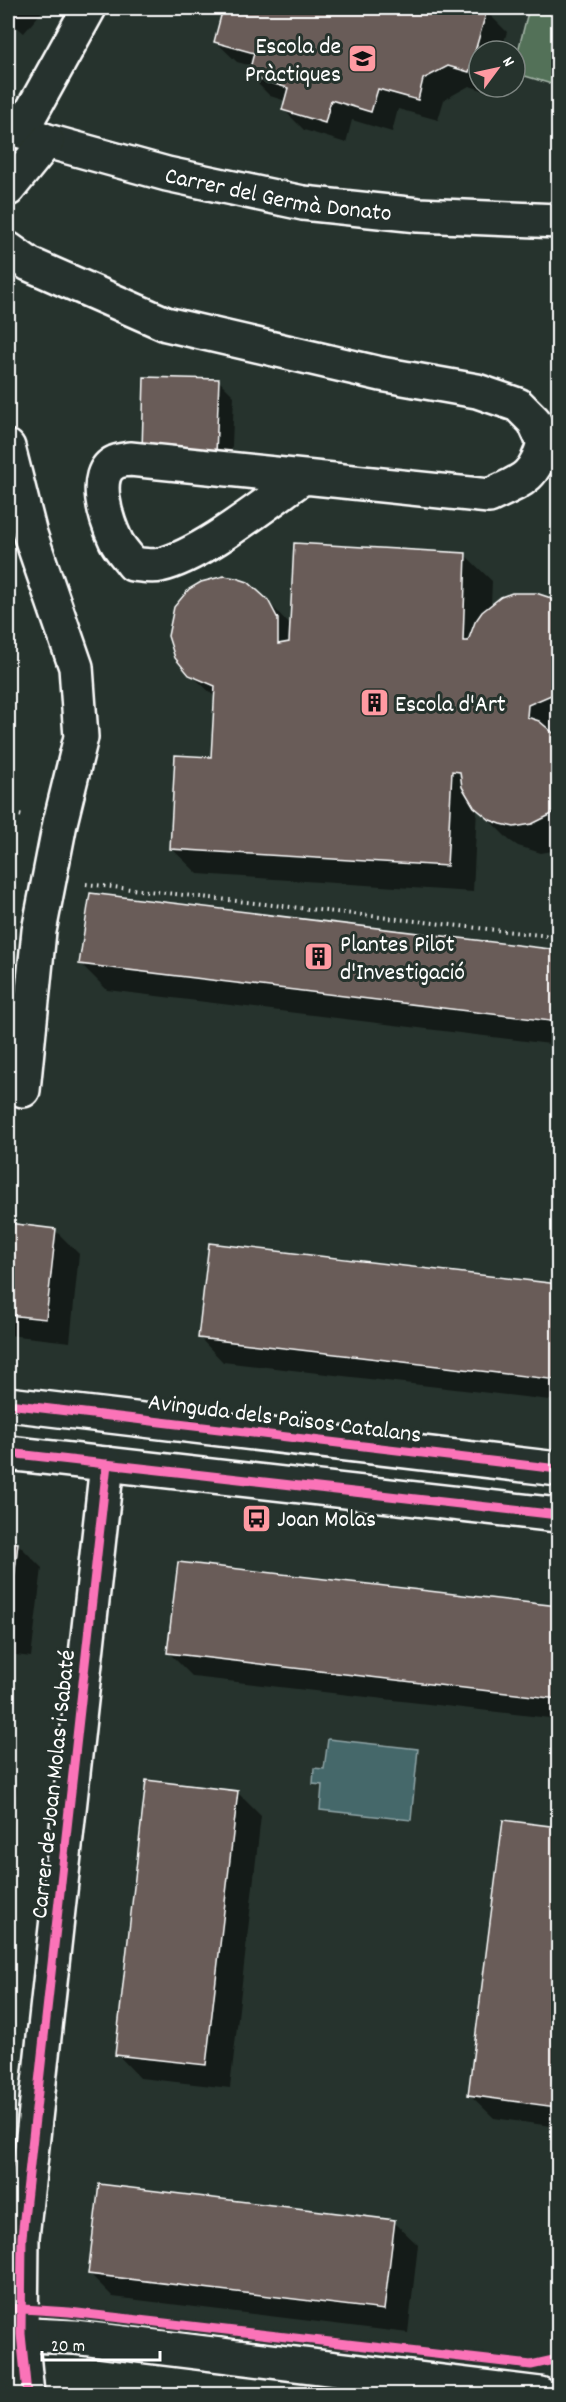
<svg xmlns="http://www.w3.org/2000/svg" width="566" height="2402" font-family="Dekko,sans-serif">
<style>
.green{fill:#537159;stroke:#a9b8ac;stroke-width:1.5}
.water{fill:#45686b;stroke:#8fa4a6;stroke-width:1.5}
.shadow{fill:#0007}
.building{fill:#695c58;stroke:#fff;stroke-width:1.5}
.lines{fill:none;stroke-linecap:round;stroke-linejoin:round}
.minor-casing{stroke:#fff;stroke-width:38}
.path{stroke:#fff;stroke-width:4;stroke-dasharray:1.5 4.5;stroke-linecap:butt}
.minor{stroke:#26332d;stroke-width:33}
.cycleway-casing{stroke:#26332d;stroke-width:13}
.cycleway{stroke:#fb73b8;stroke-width:9}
.labels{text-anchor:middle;stroke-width:6;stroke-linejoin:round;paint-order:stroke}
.poi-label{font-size:24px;fill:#fff;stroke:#26332d;text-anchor:start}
.street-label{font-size:24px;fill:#fff;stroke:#26332d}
</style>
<rect width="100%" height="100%" fill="#26332d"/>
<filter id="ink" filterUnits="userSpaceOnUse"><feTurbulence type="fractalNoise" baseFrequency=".0167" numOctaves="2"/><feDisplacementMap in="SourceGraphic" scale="12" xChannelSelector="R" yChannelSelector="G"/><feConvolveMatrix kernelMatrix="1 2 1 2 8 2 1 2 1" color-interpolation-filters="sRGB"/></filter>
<g filter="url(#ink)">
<!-- green -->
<path class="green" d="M529,8H558V86L515,73V63Z"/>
<!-- water -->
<path class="water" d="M328,1739L418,1749L411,1820L320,1810L322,1785L313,1784L314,1768L324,1769Z"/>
<!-- shadow -->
<path class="shadow" d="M8,8H45L24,33L8,20Z
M204,8H474L486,11L507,32L501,51H479V87H491L489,92L469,86L444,100L438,120L398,109L392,132L352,120L346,143L304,130L284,110L286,101L270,96L250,76L252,66L237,62L216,42L223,15L207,11Z
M219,381L234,396L231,469L159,466Z
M465,555L492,581L491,605L548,599L558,606V730L554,731V734L558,739V850L541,853L518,846L509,840L477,808L473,892L198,874L171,848L212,758L216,698L183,667L259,592L291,626Z
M91,895L558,952V1045L107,990L81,964Z
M8,1225L55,1230L79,1254L70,1342L8,1335Z
M210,1245L558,1286V1401L223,1362L200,1338Z
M8,1543L18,1544L42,1568L31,1657L8,1654Z
M179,1564L558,1608V1719L193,1677L169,1653Z
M8,1779L17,1788L8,1866Z
M237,1792L261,1816L230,2088L140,2078L117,2054Z
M505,1821L558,1828V2127L494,2118L470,2095Z
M394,2222L418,2245L408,2333L113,2297L89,2273Z"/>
<!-- building -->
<path class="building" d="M223,8H479L487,10L469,72L448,66L423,79L418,100L378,89L371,112L331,100L325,123L282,110L288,88L248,76L254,53L214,42Z
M144,377L219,379L216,454L142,451Z
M294,543L466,553L463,641H468L475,622L482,612L501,597L512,593H536L548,597L558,605V692L528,705L527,717L539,721L558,737V808L550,815L532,824L514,827L501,824L490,820L474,807L462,787L460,772L452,771L447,866L170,849L175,755L211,757L215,686L189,675L175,658L168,636L174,607L189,589L201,582L224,576L236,578L248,582L268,600L278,619V644L289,642Z
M90,893L558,950V1022L79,964Z
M8,1223L56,1229L46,1319L8,1315Z
M209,1243L558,1284V1380L198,1338Z
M8,1542L18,1543L8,1634Z
M178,1562L558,1606V1699L167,1653Z
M146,1780L238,1791L206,2065L115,2055Z
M503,1820L558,1827V2088L556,2107L468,2095Z
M99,2184L395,2220L384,2310L88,2274Z"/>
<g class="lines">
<defs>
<g id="minor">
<path id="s1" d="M8,125L47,141L167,174L303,203L418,215L558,221"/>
<path d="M21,131L89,8"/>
<path d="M8,189L47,141"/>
<path d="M8,249L29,264L166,324L381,374L477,391L518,405L534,421L544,443C534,479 521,481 489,496L130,459C125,460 120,460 116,462C90,473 107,522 116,541C120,549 127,556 133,564C142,565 152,567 160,565C201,556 266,503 302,478"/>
<path d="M8,447L30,534L76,667L81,737L60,823L39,931L23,1090"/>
<path d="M8,1404L558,1469"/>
<path d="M8,1453L558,1515"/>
<path d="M8,2334L74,2337L540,2394"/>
<path d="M27,2394L21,2334L22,2237L107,1464"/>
</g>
</defs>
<!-- minor casing -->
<use href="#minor" class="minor-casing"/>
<!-- path -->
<path class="path" d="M8,813L24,816
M86,884L558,937"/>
<!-- minor -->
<use href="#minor" class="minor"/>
<defs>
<path id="cycleway" d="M8,1404L558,1469
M8,1453L558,1515
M8,2308L69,2312L531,2365L558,2359
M27,2394L21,2334L22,2237L107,1464"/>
</defs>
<!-- cycleway casing -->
<use href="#cycleway" class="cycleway-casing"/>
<!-- cycleway -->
<use href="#cycleway" class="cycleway"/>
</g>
</g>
<!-- icons -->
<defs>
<symbol id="school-square" viewBox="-11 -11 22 22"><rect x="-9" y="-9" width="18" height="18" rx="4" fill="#ff9aa2" stroke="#26332d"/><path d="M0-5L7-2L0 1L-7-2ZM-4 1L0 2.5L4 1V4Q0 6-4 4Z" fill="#111"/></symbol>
<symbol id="building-square" viewBox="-11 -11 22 22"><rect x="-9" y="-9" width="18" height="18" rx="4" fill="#ff9aa2" stroke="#26332d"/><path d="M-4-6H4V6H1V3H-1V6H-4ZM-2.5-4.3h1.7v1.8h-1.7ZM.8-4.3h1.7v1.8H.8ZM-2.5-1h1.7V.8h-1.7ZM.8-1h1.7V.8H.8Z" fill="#111"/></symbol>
<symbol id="bus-square" viewBox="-11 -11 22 22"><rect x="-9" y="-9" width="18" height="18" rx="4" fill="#ff9aa2" stroke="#26332d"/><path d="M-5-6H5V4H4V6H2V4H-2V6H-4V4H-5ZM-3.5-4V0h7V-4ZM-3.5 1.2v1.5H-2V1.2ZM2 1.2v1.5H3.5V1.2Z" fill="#111"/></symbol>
</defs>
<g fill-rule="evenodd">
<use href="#school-square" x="346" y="42" width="33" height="33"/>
<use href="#building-square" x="358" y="686" width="33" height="33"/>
<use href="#building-square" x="302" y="940" width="33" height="33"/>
<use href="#bus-square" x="240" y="1502" width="33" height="33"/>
</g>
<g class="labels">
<!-- poi labels -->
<g class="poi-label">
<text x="341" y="53" text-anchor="end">Escola de<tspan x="341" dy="28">Pràctiques</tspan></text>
<text x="395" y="711">Escola d'Art</text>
<text x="340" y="951">Plantes Pilot<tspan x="340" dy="28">d'Investigació</tspan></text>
<text x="277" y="1526">Joan Molas</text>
</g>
<!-- street labels -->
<g class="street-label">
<text dy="8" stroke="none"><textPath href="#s1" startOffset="280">Carrer del Germà Donato</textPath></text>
<text transform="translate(285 1417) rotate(7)" y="8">Avinguda dels Països Catalans</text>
<text transform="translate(52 1784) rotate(-84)" y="8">Carrer de Joan Molas i Sabaté</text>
</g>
</g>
<!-- margin -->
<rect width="566" height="2402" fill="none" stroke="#26332d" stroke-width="30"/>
<rect x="15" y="15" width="536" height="2372" fill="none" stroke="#fff" stroke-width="2" filter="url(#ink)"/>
<!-- north arrow -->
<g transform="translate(497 69) rotate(57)"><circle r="28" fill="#26332d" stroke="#7d8581" stroke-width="1.5"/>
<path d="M0-4.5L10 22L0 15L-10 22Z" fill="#ff9aa2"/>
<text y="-9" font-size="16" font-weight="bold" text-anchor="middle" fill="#ffffff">N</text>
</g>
<!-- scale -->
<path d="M42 2351v9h118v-9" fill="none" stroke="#ffffff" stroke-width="3"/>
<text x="51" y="2351" font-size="18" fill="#ffffff" stroke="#26332d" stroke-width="4.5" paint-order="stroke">20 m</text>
</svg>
